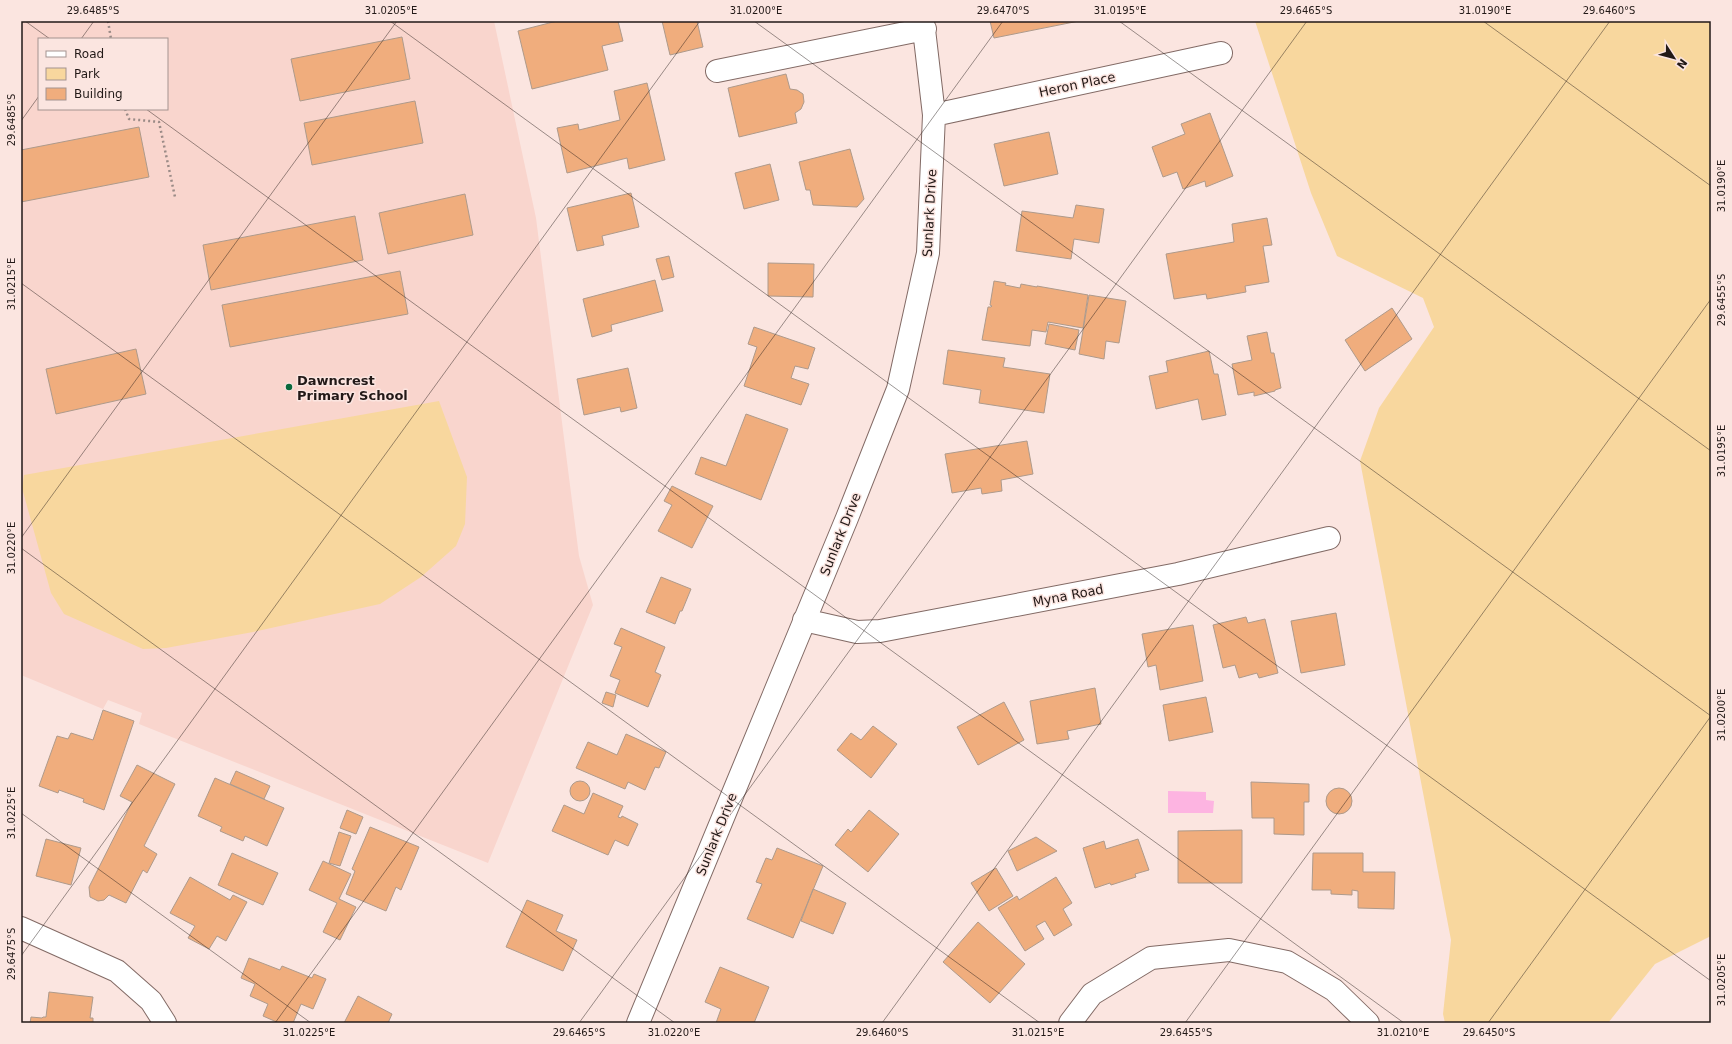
<svg xmlns="http://www.w3.org/2000/svg" width="1732" height="1044" font-family="'DejaVu Sans',sans-serif">
<style>
.built{fill:#f9d5cd;fill-rule:evenodd}
.green{fill:#f8d79e}
.water{fill:#fdb4e1}
.building{fill:#f0ad7d;stroke:#ae9a8b}
.lines{fill:none;stroke-linecap:round;stroke-linejoin:round}
.minor-casing{stroke:#826a65;stroke-width:24}
.path{stroke:#9b8b87;stroke-width:2.5;stroke-dasharray:2 3;stroke-linecap:butt}
.minor{stroke:#fff;stroke-width:22}
.ticks{fill:none;stroke:#221917;stroke-width:1;stroke-opacity:0.45}
.poi-dot{fill:#0a693d;stroke:#fbe5e0;stroke-width:1.5}
.labels{text-anchor:middle;stroke-width:3;stroke-linejoin:round;paint-order:stroke}
.street-label{font-size:13px;fill:#221917;stroke:#fbe5e0}
.poi-label{font-size:13px;font-weight:bold;fill:#221917;stroke:#fbe5e0;text-anchor:start}
.neatline{fill:none;stroke:#221917;stroke-width:1.5}
.ticks-label{font-size:10px;text-anchor:middle;fill:#221917}
</style>
<rect width="100%" height="100%" fill="#fbe5e0"/>
<!-- built -->
<path class="built" d="M21,21H494L536,218L579,556L593,605L488,863L139,724L142,713L108,700L103,709L21,675ZM39,39H167V109H39Z"/>
<!-- green -->
<path class="green" d="M1255,21H1711V936L1655,964L1608,1023H1445L1443,1014L1451,940L1360,461L1379,408L1434,327L1423,298L1337,256L1311,193Z
M439,401L467,477L465,524L456,546L421,577L380,604L253,632L166,648L143,649L64,614L51,593L22,488L24,475Z"/>
<!-- water -->
<path class="water" d="M1168,791L1206,792V800L1214,801L1213,813H1168Z"/>
<!-- building -->
<path class="building" d="M557,21H618L623,41L602,46L608,70L532,89L518,31Z
M662,21H697L703,47L670,55Z
M990,21H1079L994,38Z
M402,37L410,79L300,101L291,59Z
M786,74L790,89L797,90L803,94L804,102L801,109L795,113L797,123L739,137L728,88Z
M647,83L665,160L629,169L627,158L567,173L557,128L578,124L579,130L620,120L614,91Z
M415,101L423,143L312,165L304,123Z
M1210,113L1233,176L1206,187L1205,181L1183,189L1177,172L1163,177L1152,147L1185,134L1181,124Z
M139,127L149,177L21,202V150Z
M1049,132L1058,174L1004,186L994,144Z
M850,149L864,199L857,207L813,205L810,190H806L799,162Z
M770,164L779,200L744,209L735,173Z
M631,193L639,227L602,236L604,245L577,251L567,208Z
M465,194L473,235L388,254L379,213Z
M1076,205L1104,209L1099,243L1074,239L1071,259L1016,251L1022,211L1073,218Z
M355,216L363,260L211,290L203,245Z
M1267,218L1272,245L1263,246L1269,282L1245,286L1246,292L1207,299L1206,294L1174,299L1166,254L1234,242L1232,224Z
M669,256L674,277L662,280L656,259Z
M768,263L814,264L813,297L768,296Z
M400,271L408,314L230,347L222,305Z
M655,280L663,311L611,325L612,331L592,337L583,299Z
M994,281L1006,283L1005,285L1020,288L1021,284L1037,287V286L1088,295L1083,328L1048,322L1046,332L1032,330L1030,346L982,340L988,307H991L992,306L990,305Z
M1089,295L1126,301L1119,343L1106,341L1104,359L1079,354Z
M1392,308L1412,339L1365,371L1345,340Z
M1049,324L1079,330L1075,350L1045,344Z
M754,327L815,348L808,369L795,366L791,378L809,384L801,405L744,386L757,347L748,344Z
M1267,332L1271,353H1274L1281,388L1275,390V391L1254,396V392L1238,395L1232,364L1252,360L1247,336Z
M136,349L146,394L56,414L46,369Z
M948,350L1005,358L1003,367L1050,374L1044,413L979,403L981,390L943,384Z
M1209,351L1214,374H1218L1226,415L1202,420L1198,399L1156,409L1149,376L1168,372L1166,361Z
M628,368L637,408L621,412L620,407L584,415L577,379Z
M746,414L788,429L761,500L695,474L701,457L726,466Z
M1027,441L1033,474L1001,480L1002,491L982,494L981,488L952,493L945,454Z
M672,486L713,506L692,548L658,531L672,505L664,501Z
M661,577L691,589L682,611H680L675,624L646,612Z
M1336,613L1345,665L1301,673L1291,621Z
M1246,617L1248,623L1265,619L1278,673L1259,678L1257,673L1239,678L1235,665L1223,668L1213,625Z
M1193,625L1203,681L1160,690L1156,665L1148,667L1142,634Z
M621,628L665,647L655,672L661,675L648,707L615,693L620,680L610,676L622,647L614,644Z
M1095,688L1101,724L1067,731L1069,739L1037,744L1030,701Z
M606,692L616,695L613,707L602,703Z
M1206,697L1213,732L1169,741L1163,705Z
M1004,702L1024,740L978,765L957,727Z
M103,710L134,721L104,810L83,802L84,799L59,790L58,793L39,786L57,736L68,739L71,733L93,740Z
M873,726L897,744L871,778L837,750L851,733L861,740Z
M626,734L666,752L659,768L655,767L645,790L628,782L625,789L576,768L588,742L617,755Z
M137,765L175,784L144,846L157,854L147,873L143,870L126,903L109,895L104,900L98,901L90,897L89,887L132,802L120,796Z
M236,771L270,786L264,799L230,784Z
M215,778L284,808L267,846L245,836L243,841L220,831L222,827L198,816Z
M570 791a10 10 0 1 1 20 0a10 10 0 1 1-20 0Z
M1251,782L1309,784V802H1304V835L1274,834V818H1252Z
M1326 801a13 13 0 1 1 26 0a13 13 0 1 1-26 0Z
M593,793L623,806L618,817L621,818L622,816L638,824L628,846L615,840L608,855L552,831L564,805L584,814Z
M347,810L363,817L356,834L340,828Z
M869,810L899,834L868,872L835,845L848,829L851,832Z
M370,827L419,847L401,890L396,887L386,911L346,894L355,871L352,869Z
M1242,830V883H1178V831Z
M339,832L351,836L340,866L329,863Z
M1036,837L1057,851L1017,871L1008,851Z
M46,839L81,848L71,885L36,876Z
M1138,839L1149,870L1135,874L1136,877L1111,885L1110,883L1095,888L1083,848L1104,841L1106,849Z
M777,848L823,866L793,938L747,919L762,884L756,882L766,858L772,860Z
M232,853L278,873L263,905L218,885Z
M1313,853H1363V872H1395L1394,909L1358,908V891L1352,890V895L1331,894V890H1312Z
M323,861L351,874L339,899L356,907L340,940L323,932L337,903L309,890Z
M996,868L1013,896L989,911L971,883Z
M190,877L230,900L233,895L247,902L226,941L217,936L209,949L188,938L195,926L170,913Z
M1056,877L1072,903L1063,909L1072,925L1054,936L1045,921L1036,926L1044,939L1025,951L998,908L1017,896L1019,900Z
M813,889L846,903L833,934L801,921Z
M527,900L563,915L556,931L577,940L563,971L506,947Z
M978,922L1025,964L990,1003L943,962Z
M249,958L280,970L282,966L312,978L314,974L326,979L313,1009L301,1004L293,1023H279L263,1016L268,1004L250,996L255,984L241,978Z
M720,967L769,987L754,1023H716L721,1009L705,1002Z
M49,992L93,997L90,1018H93V1023H30L31,1017L42,1018L43,1017H46Z
M358,996L392,1014L388,1023H344Z"/>
<g class="lines">
<defs>
<path id="minor" d="M717,71L925,29
M934,115L1221,53
M804,620L857,632L880,631L1178,574L1329,538
M21,928L117,971L151,1001L165,1023
M638,1023L847,518L898,389L928,253L934,115L923,21
M1070,1023L1092,994L1151,958L1229,950L1287,962L1334,990L1368,1023"/>
</defs>
<!-- minor casing -->
<use href="#minor" class="minor-casing"/>
<!-- path -->
<path class="path" d="M108,21L111,39
M125,109L129,119L159,122L175,197"/>
<!-- minor -->
<use href="#minor" class="minor"/>
</g>
<!-- ticks -->
<path class="ticks" d="M25,21L50,39M390,21L1711,981M754,21L1711,716M1119,21L1711,451M1483,21L1711,186M81,39L94,21M146,109L1404,1023M21,121L39,96M21,283L1040,1023M21,538L397,21M21,548L675,1023M21,813L311,1023M21,956L700,21M275,1023L1003,21M579,1023L1307,21M882,1023L1610,21M1185,1023L1711,299M1488,1023L1711,716"/>
<!-- markers -->
<circle class="poi-dot" cx="289" cy="387" r="4"/>
<g class="labels">
<!-- street labels -->
<g class="street-label">
<text transform="translate(1077 84) rotate(-12)" y="5">Heron Place</text>
<text transform="translate(929 213) rotate(-87)" y="5">Sunlark Drive</text>
<text transform="translate(840 534) rotate(-68)" y="5">Sunlark Drive</text>
<text transform="translate(1068 595) rotate(-11)" y="5">Myna Road</text>
<text transform="translate(716 834) rotate(-68)" y="5">Sunlark Drive</text>
</g>
<!-- poi labels -->
<g class="poi-label">
<text x="297" y="385">Dawncrest<tspan x="297" dy="15">Primary School</tspan></text>
</g>
</g>
<!-- border -->
<rect width="1732" height="1044" fill="none" stroke="#fbe5e0" stroke-width="44"/>
<!-- legend -->
<rect x="38" y="38" width="130" height="72" fill="#fbe5e0" stroke="#a49390"/>
<rect x="46" y="51" width="20" height="6" fill="#ffffff" stroke="#a49390"/>
<text x="74" y="58" font-size="12" fill="#221917">Road</text>
<rect x="46" y="68" width="20" height="12" fill="#f8d79e" stroke="#a49390"/>
<text x="74" y="78" font-size="12" fill="#221917">Park</text>
<rect x="46" y="88" width="20" height="12" fill="#f0ad7d" stroke="#a49390"/>
<text x="74" y="98" font-size="12" fill="#221917">Building</text>
<!-- north arrow -->
<g transform="translate(1674 58) rotate(126)" stroke="#fbe5e0" stroke-width="3" paint-order="stroke">
<path d="M0-3L7 15L0 10L-7 15Z" fill="#221917"/>
<text y="-6" font-size="11" font-weight="bold" text-anchor="middle" fill="#221917">N</text>
</g>
<rect x="22" y="22" width="1688" height="1000" class="neatline"/>
<g class="ticks-label">
<text x="93" y="14">29.6485°S</text>
<text x="391" y="14">31.0205°E</text>
<text x="756" y="14">31.0200°E</text>
<text x="1003" y="14">29.6470°S</text>
<text x="1120" y="14">31.0195°E</text>
<text x="1306" y="14">29.6465°S</text>
<text x="1485" y="14">31.0190°E</text>
<text x="1609" y="14">29.6460°S</text>
<text transform="translate(11 120) rotate(-90)" y="4">29.6485°S</text>
<text transform="translate(1721 186) rotate(-90)" y="4">31.0190°E</text>
<text transform="translate(11 284) rotate(-90)" y="4">31.0215°E</text>
<text transform="translate(1721 300) rotate(-90)" y="4">29.6455°S</text>
<text transform="translate(1721 451) rotate(-90)" y="4">31.0195°E</text>
<text transform="translate(11 548) rotate(-90)" y="4">31.0220°E</text>
<text transform="translate(1721 715) rotate(-90)" y="4">31.0200°E</text>
<text transform="translate(11 813) rotate(-90)" y="4">31.0225°E</text>
<text transform="translate(11 954) rotate(-90)" y="4">29.6475°S</text>
<text transform="translate(1721 980) rotate(-90)" y="4">31.0205°E</text>
<text x="309" y="1036">31.0225°E</text>
<text x="579" y="1036">29.6465°S</text>
<text x="674" y="1036">31.0220°E</text>
<text x="882" y="1036">29.6460°S</text>
<text x="1038" y="1036">31.0215°E</text>
<text x="1186" y="1036">29.6455°S</text>
<text x="1403" y="1036">31.0210°E</text>
<text x="1489" y="1036">29.6450°S</text>
</g>
</svg>
